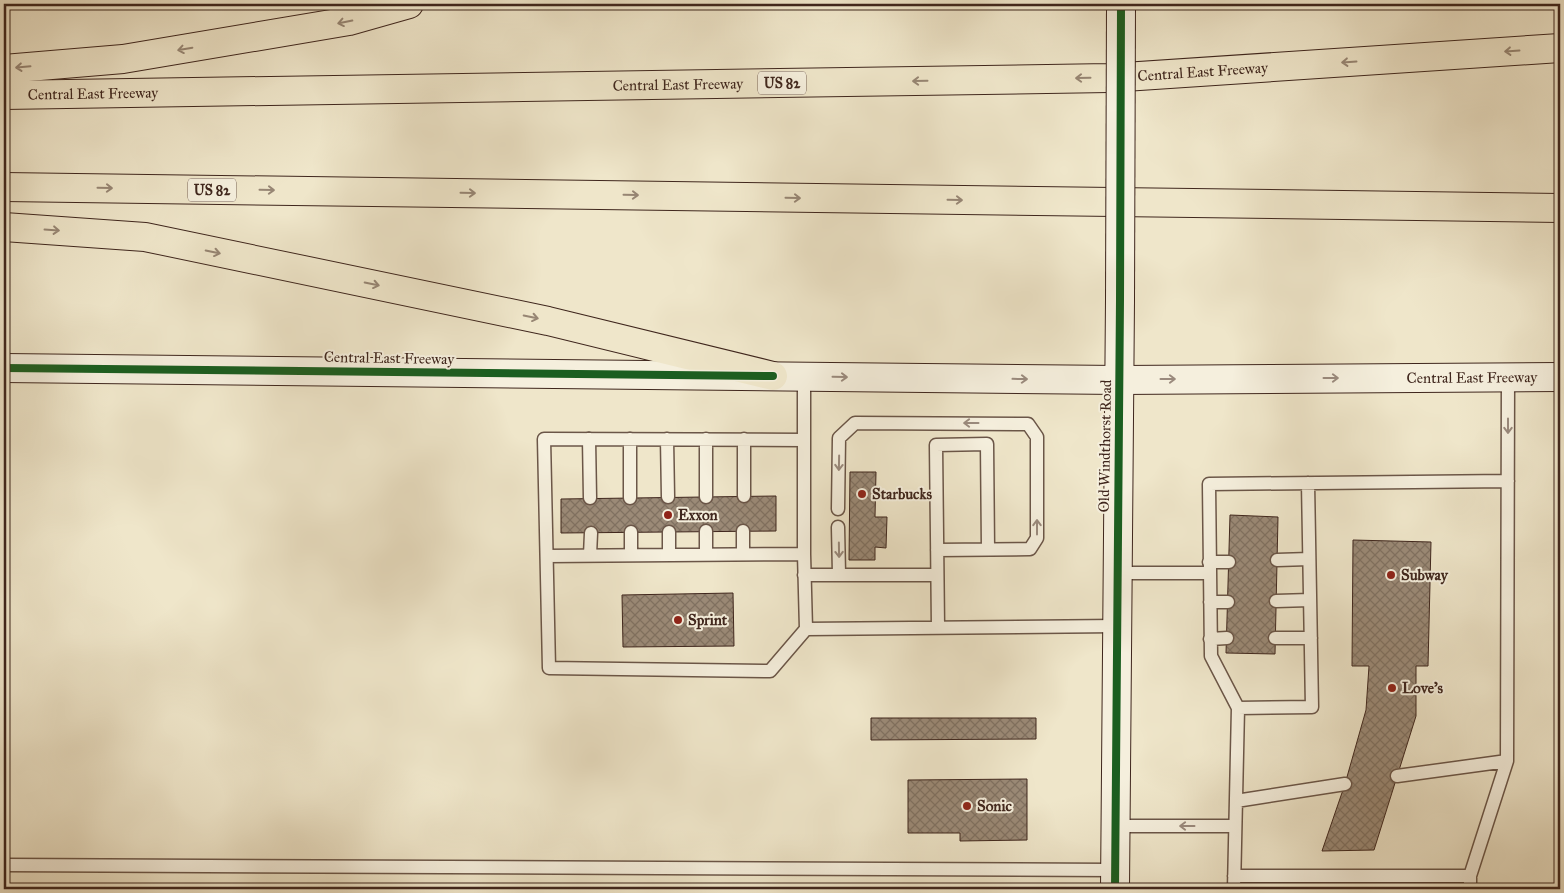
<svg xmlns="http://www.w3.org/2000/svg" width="1564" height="893" font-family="'IM FELL Great Primer',serif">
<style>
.building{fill:url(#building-cross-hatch);stroke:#3f261d}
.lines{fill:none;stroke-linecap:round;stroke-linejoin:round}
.lane-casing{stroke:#6b5648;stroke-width:15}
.secondary-casing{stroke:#3f261d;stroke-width:30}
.highway-casing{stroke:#3f261d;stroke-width:30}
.lane{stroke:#f5efdd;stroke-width:12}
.secondary{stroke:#f5efdd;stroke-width:28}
.highway{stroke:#efe6ca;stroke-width:28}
.secondary-bridge-casing{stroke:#3f261d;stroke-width:30;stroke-linecap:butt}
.secondary-bridge{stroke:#f5efdd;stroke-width:28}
.cycleway-casing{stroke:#f5efdd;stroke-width:11}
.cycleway{stroke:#1b5e20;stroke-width:8}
.oneway{stroke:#978674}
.oneway2{stroke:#9a8a7d}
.poi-dot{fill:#8f2418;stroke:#f5efdd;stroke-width:2}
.labels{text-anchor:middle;stroke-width:4;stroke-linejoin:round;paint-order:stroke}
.shield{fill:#f5efdd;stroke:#766257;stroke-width:1}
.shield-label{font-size:14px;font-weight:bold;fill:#3f261d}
.street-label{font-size:15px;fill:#3f261d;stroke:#f5efdd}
.poi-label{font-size:15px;font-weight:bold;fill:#3f261d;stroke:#f5efdd;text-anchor:start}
</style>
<defs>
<pattern id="building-cross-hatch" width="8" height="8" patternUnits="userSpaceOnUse" patternTransform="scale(1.25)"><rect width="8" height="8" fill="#9b8a77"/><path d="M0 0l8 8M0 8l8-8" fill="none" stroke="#807161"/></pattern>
</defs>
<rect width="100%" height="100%" fill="#efe6ca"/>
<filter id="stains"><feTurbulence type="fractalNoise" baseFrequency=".004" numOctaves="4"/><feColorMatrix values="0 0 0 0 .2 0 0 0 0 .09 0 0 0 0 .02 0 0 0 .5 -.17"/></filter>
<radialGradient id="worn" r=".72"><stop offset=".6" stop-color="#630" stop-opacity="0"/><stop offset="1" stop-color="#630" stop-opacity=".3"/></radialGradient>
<!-- building -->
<path class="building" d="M850,472H876L875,517H887L886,548L875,547V560H849Z
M776,496V531L561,533V499Z
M1230,515L1278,517L1275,654L1226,653Z
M1353,540L1431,542L1428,666H1416V716L1374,850L1322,851L1345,784L1366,710L1369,666H1352Z
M733,593L734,646L623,647L622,595Z
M871,718H1036V739L871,740Z
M1027,779V840L960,841V833H908V780Z"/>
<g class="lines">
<defs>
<path id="lane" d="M804,377V554L806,629L1117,626
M589,439L590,498
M630,439V498
M667,439L668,497
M744,439V496
M804,440L544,439L549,668L770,671L806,629
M706,497V439
M838,509L839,438L855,423L1028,424L1037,437V538L1030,549L937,550
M838,527L839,574
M706,531V554
M743,531V554
M631,532V555
M669,532V555
M590,555L591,533
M547,556L804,554
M1277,560L1309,559
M1209,562H1229
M1118,573H1209
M804,575H936
M1276,601L1310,600
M1210,602H1228
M938,627L936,445L987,444L988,549
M1275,638H1311
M1210,639L1227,638
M1238,708L1312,707L1308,483
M1397,776L1507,761
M1236,801L1345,784
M1116,826H1235
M4,865L1115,870
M1234,876H1470
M1234,889L1238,708L1211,656L1209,484L1508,481
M1470,889V876L1507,761L1508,377"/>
<g id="secondary">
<path id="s1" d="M4,368L1120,380L1560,377"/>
<path d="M1115,889L1120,300"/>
</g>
<g id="highway">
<path d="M4,69L123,59L349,21L409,4"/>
<path id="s2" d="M4,95L1109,78L1560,48"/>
<path d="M4,187L1560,208"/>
<path d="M4,227L145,237L548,321L773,376"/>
</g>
</defs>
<!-- lane casing -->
<use href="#lane" class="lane-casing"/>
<!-- secondary casing -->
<use href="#secondary" class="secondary-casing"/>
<!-- highway casing -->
<use href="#highway" class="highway-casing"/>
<!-- lane -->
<use href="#lane" class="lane"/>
<!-- secondary -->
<use href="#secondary" class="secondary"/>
<!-- highway -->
<use href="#highway" class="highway"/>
<defs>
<path id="secondary-bridge" d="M1120,300L1121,4"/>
</defs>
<!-- secondary-bridge casing -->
<use href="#secondary-bridge" class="secondary-bridge-casing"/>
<!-- secondary-bridge -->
<use href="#secondary-bridge" class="secondary-bridge"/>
<defs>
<path id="cycleway" d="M4,368L773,376
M1115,889L1120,300L1121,4"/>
</defs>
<!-- cycleway casing -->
<use href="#cycleway" class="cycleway-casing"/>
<!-- cycleway -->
<use href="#cycleway" class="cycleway"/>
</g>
<!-- one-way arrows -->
<defs><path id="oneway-shaft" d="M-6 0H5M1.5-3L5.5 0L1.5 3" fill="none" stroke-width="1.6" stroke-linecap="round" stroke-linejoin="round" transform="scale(1.25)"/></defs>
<g class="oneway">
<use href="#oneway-shaft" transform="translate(345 22) rotate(169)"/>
<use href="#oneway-shaft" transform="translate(185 49) rotate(170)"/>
<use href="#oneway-shaft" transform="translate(1512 51) rotate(176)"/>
<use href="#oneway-shaft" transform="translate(1349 62) rotate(176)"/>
<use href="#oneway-shaft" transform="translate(23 67) rotate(175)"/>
<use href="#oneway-shaft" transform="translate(1083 78) rotate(179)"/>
<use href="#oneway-shaft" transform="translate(920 81) rotate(179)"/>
<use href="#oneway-shaft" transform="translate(105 188) rotate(1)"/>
<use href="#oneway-shaft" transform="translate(267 190) rotate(1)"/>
<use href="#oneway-shaft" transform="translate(468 193) rotate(1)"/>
<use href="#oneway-shaft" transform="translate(631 195) rotate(1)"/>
<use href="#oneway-shaft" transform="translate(793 198) rotate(1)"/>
<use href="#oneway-shaft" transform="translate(955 200) rotate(1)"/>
<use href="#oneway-shaft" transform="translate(52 230) rotate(4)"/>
<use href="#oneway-shaft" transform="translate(213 252) rotate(12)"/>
<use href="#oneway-shaft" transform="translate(372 284) rotate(12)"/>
<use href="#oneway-shaft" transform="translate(531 317) rotate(12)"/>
</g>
<g class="oneway2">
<use href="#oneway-shaft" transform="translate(840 377) rotate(1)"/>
<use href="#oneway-shaft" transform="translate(1331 378)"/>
<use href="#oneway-shaft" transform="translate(1020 379) rotate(1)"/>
<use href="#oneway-shaft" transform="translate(1168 379)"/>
<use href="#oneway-shaft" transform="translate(971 423) rotate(-180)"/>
<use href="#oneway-shaft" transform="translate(1508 426) rotate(90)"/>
<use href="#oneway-shaft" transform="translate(839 463) rotate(91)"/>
<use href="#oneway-shaft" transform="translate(1037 527) rotate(-90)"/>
<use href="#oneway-shaft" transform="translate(839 550) rotate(89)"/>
<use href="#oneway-shaft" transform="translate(1187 826) rotate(180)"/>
</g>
<!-- markers -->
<g class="poi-dot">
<circle cx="862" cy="494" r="5"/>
<circle cx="668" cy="515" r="5"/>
<circle cx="1391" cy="575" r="5"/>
<circle cx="678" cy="620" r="5"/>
<circle cx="1392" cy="688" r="5"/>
<circle cx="967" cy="806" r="5"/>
</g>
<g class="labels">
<!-- shield labels -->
<g class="shield">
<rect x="758" y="71.5" width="48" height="23" rx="4"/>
<rect x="188" y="178.5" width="48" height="23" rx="4"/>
</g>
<g class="shield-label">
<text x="782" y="88">US 82</text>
<text x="212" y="195">US 82</text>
</g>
<!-- street labels -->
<g class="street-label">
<text dy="5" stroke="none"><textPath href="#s2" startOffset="1199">Central East Freeway</textPath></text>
<text dy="5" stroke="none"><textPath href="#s2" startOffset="674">Central East Freeway</textPath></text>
<text dy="5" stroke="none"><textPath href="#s2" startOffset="89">Central East Freeway</textPath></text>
<text transform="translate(389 358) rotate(1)" y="5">Central East Freeway</text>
<text dy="5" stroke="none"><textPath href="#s1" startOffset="1468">Central East Freeway</textPath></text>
<text transform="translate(1105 446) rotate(-89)" y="5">Old Windthorst Road</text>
</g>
<!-- poi labels -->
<g class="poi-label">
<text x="872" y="499">Starbucks</text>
<text x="678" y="520">Exxon</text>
<text x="1401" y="580">Subway</text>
<text x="688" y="625">Sprint</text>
<text x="1402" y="693">Love's</text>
<text x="977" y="811">Sonic</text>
</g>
</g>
<!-- margin -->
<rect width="1564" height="893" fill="none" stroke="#efe6ca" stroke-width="20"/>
<rect x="5" y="5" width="1554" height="883" fill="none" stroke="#3f261d" stroke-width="2.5"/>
<rect x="10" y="10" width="1544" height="873" fill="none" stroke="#3f261d"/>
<rect width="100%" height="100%" filter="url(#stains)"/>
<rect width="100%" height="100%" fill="url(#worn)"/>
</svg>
